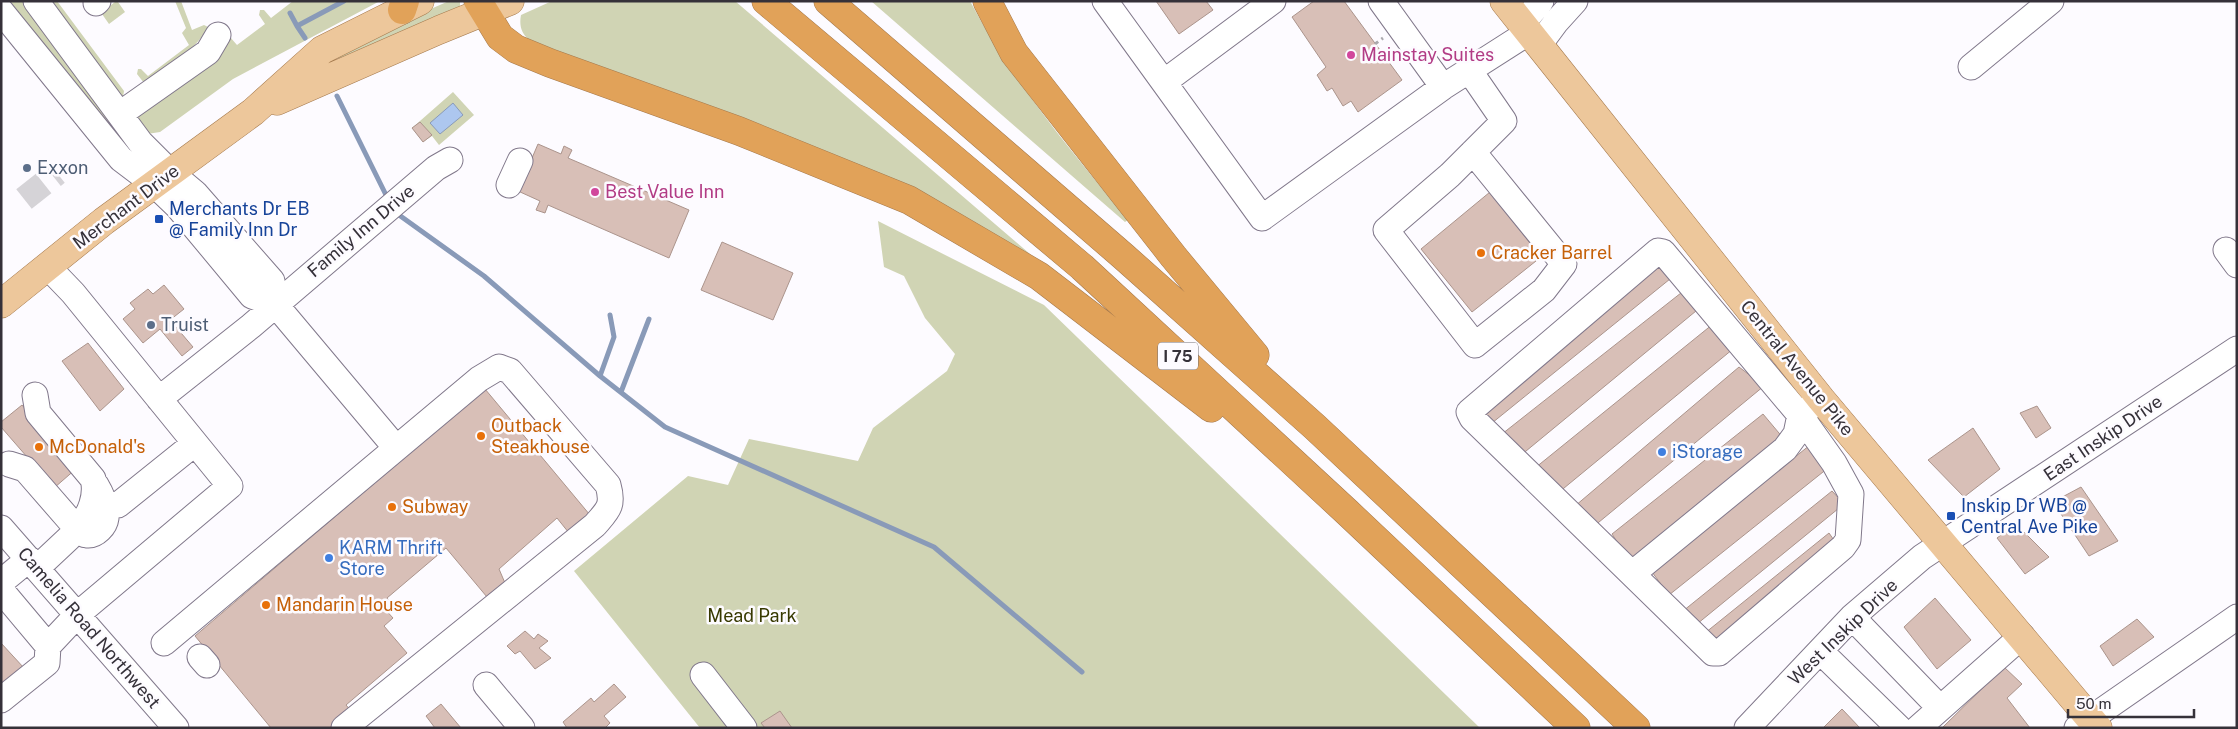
<svg xmlns="http://www.w3.org/2000/svg" width="2238" height="729" font-family="'Public Sans',sans-serif">
<style>
.green{fill:#d0d4b4}
.water{fill:#adc7ef;stroke:#899ab8}
.lines{fill:none;stroke-linecap:round;stroke-linejoin:round}
.stream{stroke:#899ab8;stroke-width:5}
.building{fill:#d8bfb7;stroke:#ab948c}
.minor-tunnel{stroke:#d5d3d7;stroke-width:25;stroke-dasharray:25 12;stroke-linecap:butt}
.minor-casing{stroke:#81788b;stroke-width:27}
.major-casing{stroke:#a57a4e;stroke-width:29}
.highway-casing{stroke:#a57a4e;stroke-width:29}
.path{stroke:#aba9ae;stroke-width:3;stroke-dasharray:4 4;stroke-linecap:butt}
.minor{stroke:#fff;stroke-width:25}
.major{stroke:#edc79b;stroke-width:28}
.highway{stroke:#e1a259;stroke-width:28}
.hotel-dot{fill:#d1479c;stroke:#fdfbff;stroke-width:2}
.service-dot{fill:#5c6f8a;stroke:#fdfbff;stroke-width:2}
.transit-dot{fill:#1a4fb4;stroke:#fdfbff;stroke-width:2}
.food-dot{fill:#e8710a;stroke:#fdfbff;stroke-width:2}
.shop-dot{fill:#3f7fe0;stroke:#fdfbff;stroke-width:2}
.labels{text-anchor:middle;stroke-width:5;stroke-linejoin:round;paint-order:stroke}
.shield{fill:#fdfbff;stroke:#716e74;stroke-width:1}
.shield-label{font-size:16px;font-weight:bold;fill:#353139}
.hotel-label{font-size:18px;fill:#b23c85;stroke:#fdfbff;text-anchor:start}
.service-label{font-size:18px;fill:#4e5e75;stroke:#fdfbff;text-anchor:start}
.street-label{font-size:18px;fill:#353139;stroke:#fdfbff}
.transit-label{font-size:18px;fill:#164399;stroke:#fdfbff;text-anchor:start}
.food-label{font-size:18px;fill:#c56008;stroke:#fdfbff;text-anchor:start}
.shop-label{font-size:18px;fill:#366cbe;stroke:#fdfbff;text-anchor:start}
.park-label{font-size:18px;fill:#373900;stroke:#fdfbff}
</style>
<rect width="100%" height="100%" fill="#fdfbff"/>
<!-- green -->
<path class="green" d="M3,1H27L132,152L130,151Z
M45,1H57L124,91L123,97L121,98Z
M175,1H181L192,30L204,25L208,27V30L193,47L144,83L137,74L138,69H141L148,76L189,45L182,33L186,28Z
M293,1H380L233,79L160,132L147,134L134,118L136,115L159,102L214,60L230,37L237,45L265,24L259,15L260,10H264L271,18Z
M449,1H460V7L341,59L336,58L387,28Z
M552,1H735L1030,254L1028,256L547,51C531,42 517,36 521,15Z
M871,1H970C1012,81 1071,151 1128,220L1125,222Z
M115,2H118L125,12L109,24L102,14L103,11Z
M453,92L474,115L439,145L432,136L423,142L412,128Z
M878,221L1044,305L1480,728H700L574,571L688,476L728,485L749,439L858,461L873,428L947,371L955,354L925,318L904,276L884,267Z"/>
<!-- water -->
<path class="water" d="M453,103L463,115L440,134L430,123Z"/>
<g class="lines">
<!-- stream -->
<path class="stream" d="M290,13L297,26
M305,38L297,26L344,1
M337,96L387,197
M399,215L484,276L600,376L665,427L934,547L1082,672
M600,376L614,337L610,315
M621,392L649,319"/>
</g>
<!-- building -->
<path class="building" d="M1156,1H1206L1213,10L1179,34Z
M1314,1H1344L1402,80L1358,112L1351,101L1343,106L1332,88L1327,91L1317,75L1326,67L1292,17Z
M420,122L432,135L423,142L412,128Z
M538,144L561,154L564,146L572,150L568,158L689,210L669,258L548,205L545,213L536,210L540,201L518,191Z
M1490,192L1541,257L1472,312L1421,249Z
M722,242L793,273L773,320L701,290Z
M1657,266L1670,279L1492,423L1482,407Z
M164,285L184,309L170,320L193,347L182,356L160,329L143,343L123,319L135,309L130,303L148,289L153,294Z
M1686,289L1696,311L1520,456L1502,434Z
M1713,324L1733,349L1558,493L1535,468Z
M88,343L124,389L100,411L62,361Z
M1739,367L1764,386L1593,527L1575,506Z
M485,389L590,515L569,533L557,518L499,569L505,583L487,597L446,548L387,598L389,601L383,607L393,618L384,626L407,653L346,705L351,711L331,728H271L195,636Z
M22,405L77,468L54,488L1,427V422Z
M2037,406L2051,428L2036,438L2020,413Z
M1763,414L1784,439L1631,563L1612,534Z
M1973,428L2000,469L1964,497L1928,460Z
M1810,445L1828,468L1669,595L1652,572Z
M2081,487L2118,541L2089,556L2053,502Z
M1832,491L1844,504L1697,624L1683,611Z
M2016,524L2049,557L2025,574L1997,538Z
M1829,533L1838,546L1715,645L1705,633Z
M1935,598L1971,640L1937,669L1904,627Z
M2137,619L2154,637L2113,666L2100,646Z
M525,631L534,639L538,634L548,641L539,648L551,658L535,669L520,651L515,654L507,646Z
M1,643L24,668L1,687Z
M2004,667L2022,684L2007,698L2030,728H1942Z
M614,684L626,697L604,716L610,723L605,728H567L563,722L591,698L594,702Z
M441,704L461,728H435L426,716Z
M1842,709L1860,728H1823Z
M780,711L792,728H765L761,723Z"/>
<g class="lines">
<!-- minor-tunnel -->
<path class="minor-tunnel" d="M24,199L57,173"/>
<defs>
<path id="minor" d="M36,1L140,142L170,172L195,193L272,281L275,304
M1105,1L1262,218L1443,87
M1381,1L1443,87L1529,32
M96,3L98,1
M1,11L121,159L154,184L178,207L252,296L275,304
M1522,24L1541,1
M1539,45L1556,22L1575,1
M1971,67L2051,1
M1469,70L1504,121L1450,175L1386,230L1475,345L1544,290L1564,264L1473,152
M1164,82L1273,1
M120,114L208,52L218,35
M509,185L520,161
M2226,250L2237,265
M275,304L396,448
M159,399L251,326L436,168L450,160
M1800,415L1834,463L1851,494L1848,540L1843,547L1719,653H1713L1472,418L1469,412L1658,251L1663,252L1800,415L1821,399
M9,464L25,469L72,523L78,524C91,517 97,493 93,479L38,413L35,395
M118,505L194,444
M72,523C76,527 80,534 87,535C96,536 105,526 106,518C107,506 102,495 96,485
M1,528L176,728
M37,568L69,538
M1632,574L1785,449L1796,434L1800,415
M1,582L29,559
M1,590L48,646
M1852,617L1939,707
M164,643L479,379L499,367L510,371L608,485C614,506 608,510 595,525L344,728
M1820,651L1899,728
M200,657L207,665
M703,675L744,728
M486,685L522,728
M1,700L47,663L48,646L78,614L230,486L73,293L48,267
M1747,728L1852,617L1922,557L2237,349
M1918,728L2022,636
M2077,728L2237,617"/>
<path id="major" d="M1504,1L1821,399L2098,728
M277,101L439,30L510,1
M1,304L104,221L253,112L322,50L420,1"/>
<path id="highway" d="M478,1L500,37L516,49L550,63L739,131L909,200L1039,276L1211,408
M766,1L1082,267L1347,512L1576,728
M828,1L1123,256L1315,427L1636,728
M987,1L1014,53L1173,256L1255,355
M402,10L405,1"/>
</defs>
<!-- minor casing -->
<use href="#minor" class="minor-casing"/>
<!-- major casing -->
<use href="#major" class="major-casing"/>
<!-- highway casing -->
<use href="#highway" class="highway-casing"/>
<!-- path -->
<path class="path" d="M1375,44L1383,38"/>
<!-- minor -->
<use href="#minor" class="minor"/>
<!-- major -->
<use href="#major" class="major"/>
<!-- highway -->
<use href="#highway" class="highway"/>
</g>
<!-- markers -->
<g class="hotel-dot">
<circle cx="1351" cy="55" r="5"/>
<circle cx="595" cy="192" r="5"/>
</g>
<g class="service-dot">
<circle cx="27" cy="168" r="5"/>
<circle cx="151" cy="325" r="5"/>
</g>
<g class="transit-dot">
<rect x="154" y="214" width="10" height="10" rx="2.5"/>
<rect x="1946" y="511" width="10" height="10" rx="2.5"/>
</g>
<g class="food-dot">
<circle cx="1481" cy="253" r="5"/>
<circle cx="481" cy="436" r="5"/>
<circle cx="39" cy="447" r="5"/>
<circle cx="392" cy="507" r="5"/>
<circle cx="266" cy="605" r="5"/>
</g>
<g class="shop-dot">
<circle cx="1662" cy="452" r="5"/>
<circle cx="329" cy="558" r="5"/>
</g>
<g class="labels">
<!-- shield labels -->
<rect class="shield" x="1158" y="342.5" width="40" height="27" rx="4"/>
<g class="shield-label">
<text x="1178" y="362">I 75</text>
</g>
<!-- hotel labels -->
<g class="hotel-label">
<text x="1361" y="61">Mainstay Suites</text>
<text x="605" y="198">Best Value Inn</text>
</g>
<!-- service labels -->
<g class="service-label">
<text x="37" y="174">Exxon</text>
<text x="161" y="331">Truist</text>
</g>
<!-- street labels -->
<g class="street-label">
<text transform="translate(126 207) rotate(-37)" y="6">Merchant Drive</text>
<text transform="translate(361 231) rotate(-40)" y="6">Family Inn Drive</text>
<text transform="translate(1797 368) rotate(51)" y="6">Central Avenue Pike</text>
<text transform="translate(2103 438) rotate(-34)" y="6">East Inskip Drive</text>
<text transform="translate(89 628) rotate(49)" y="6">Camelia Road Northwest</text>
<text transform="translate(1843 632) rotate(-44)" y="6">West Inskip Drive</text>
</g>
<!-- transit labels -->
<g class="transit-label">
<text x="169" y="215">Merchants Dr EB<tspan x="169" dy="21">@ Family Inn Dr</tspan></text>
<text x="1961" y="512">Inskip Dr WB @<tspan x="1961" dy="21">Central Ave Pike</tspan></text>
</g>
<!-- food labels -->
<g class="food-label">
<text x="1491" y="259">Cracker Barrel</text>
<text x="491" y="432">Outback<tspan x="491" dy="21">Steakhouse</tspan></text>
<text x="49" y="453">McDonald's</text>
<text x="402" y="513">Subway</text>
<text x="276" y="611">Mandarin House</text>
</g>
<!-- shop labels -->
<g class="shop-label">
<text x="1672" y="458">iStorage</text>
<text x="339" y="554">KARM Thrift<tspan x="339" dy="21">Store</tspan></text>
</g>
<!-- park labels -->
<g class="park-label">
<text x="752" y="622">Mead Park</text>
</g>
</g>
<!-- border -->
<rect width="2238" height="729" fill="none" stroke="#353139" stroke-width="5"/>
<!-- scale -->
<path d="M2068 709v8h126v-8" fill="none" stroke="#353139" stroke-width="2.5"/>
<text x="2076" y="709" font-size="15" fill="#353139" stroke="#fdfbff" stroke-width="4" paint-order="stroke">50 m</text>
</svg>
